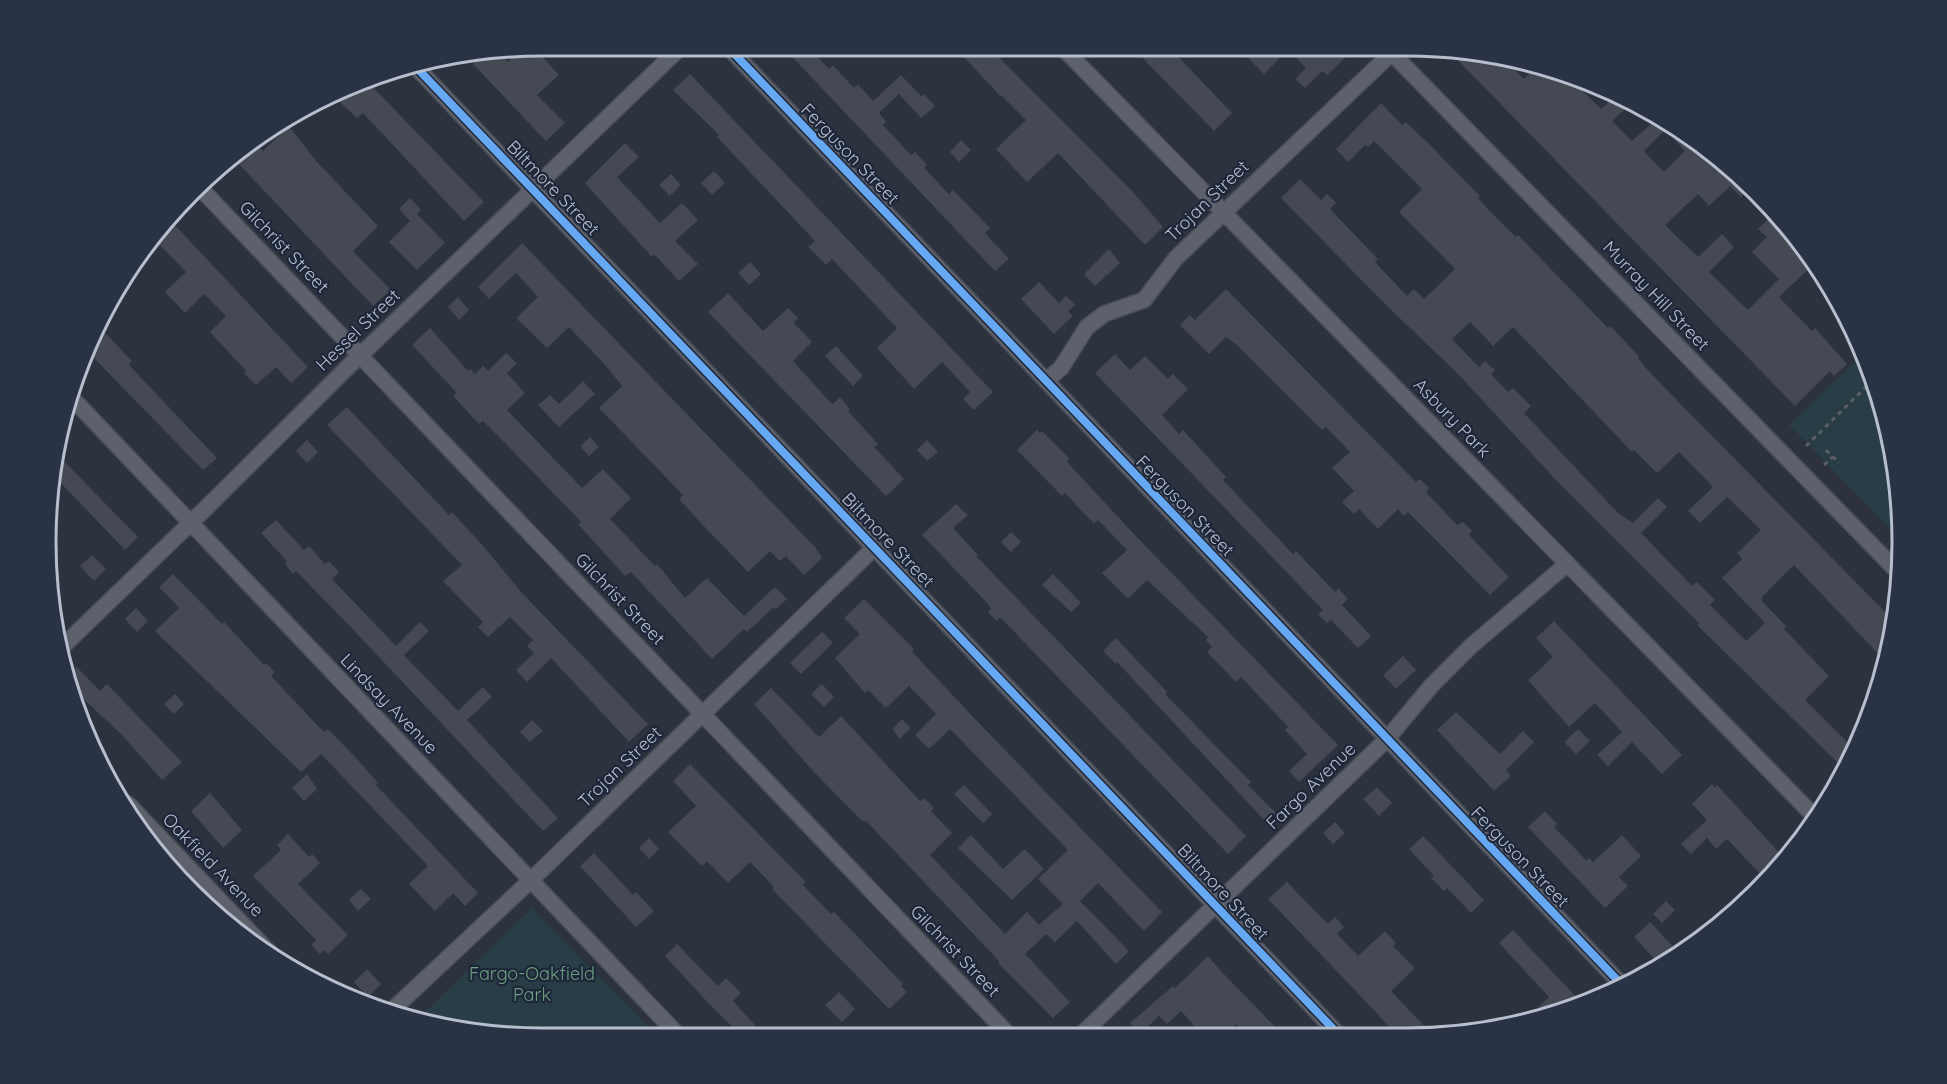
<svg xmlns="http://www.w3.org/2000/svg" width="1947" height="1084" font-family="Quicksand,sans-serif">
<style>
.green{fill:#283d45}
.building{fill:#444953;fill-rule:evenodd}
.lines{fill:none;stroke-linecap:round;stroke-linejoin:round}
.street-casing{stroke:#494d57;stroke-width:18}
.path{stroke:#5b6068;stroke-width:3;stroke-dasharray:4.5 4.5;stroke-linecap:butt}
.street{stroke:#5d616b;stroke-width:15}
.cycleway-casing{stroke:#1e273a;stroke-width:11}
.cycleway{stroke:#66a8f1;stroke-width:8}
.labels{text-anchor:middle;stroke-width:4.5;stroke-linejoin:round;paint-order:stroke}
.street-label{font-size:18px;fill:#b7bece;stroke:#1e273a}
.park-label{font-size:18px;fill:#6da07e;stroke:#1e273a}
.rim{fill:none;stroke:#b7bece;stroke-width:3}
</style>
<rect width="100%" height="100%" fill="#2c323e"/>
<!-- green -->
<path class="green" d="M1863,354L1885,413L1901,509L1900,538L1789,425Z
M532,908L658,1037L510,1038L414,1022Z"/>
<!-- building -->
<path class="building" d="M781,45H807L829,69L833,65L854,88L858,84L873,101L901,75L921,96L924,94L935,106L921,118L899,94L879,113L886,122L883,125L911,155L915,152L927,165L924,168L949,194L953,190L990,228L985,233L1009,259L995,271Z
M953,45L988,46L1133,192L1163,227L1145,245L1058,153L1027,182L996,149L1026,120L1001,95L1000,96Z
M533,46L559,75L537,95L565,123L546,141L473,64L482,55L499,52L508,62L522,48Z
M1131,46H1168L1232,113L1214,131Z
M1236,46H1333L1345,58L1327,75L1322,71L1305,88L1295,79L1306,68L1288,50L1264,74Z
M1445,47L1502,57L1524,79L1539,64L1566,75L1601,109L1615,96L1632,103L1612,121L1632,141L1660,116L1732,168L1750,187L1741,197L1730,186L1709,206L1698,194L1665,225L1698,257L1722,234L1734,247L1709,272L1748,310L1779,279L1752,252L1767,237L1758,229L1775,213L1799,239L1814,264L1779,297L1812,331L1815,328L1847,364L1834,376L1830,371L1795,406ZM1665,130L1685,151L1664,172L1644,151Z
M690,74L993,392L974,410L963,399L970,392L942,362L914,389L877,348L897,328L832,259L826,265L808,247L815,241L717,137L719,135L673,90Z
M366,80L484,202L464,221L363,113L357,118L334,97Z
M1381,103L1402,125L1406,122L1429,144L1480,196L1478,198L1488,209L1516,237L1518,235L1608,328L1610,326L1639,356L1638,358L1646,368L1665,388L1894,621L1885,661L1794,565L1762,597V601L1786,626L1784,629L1829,676L1805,700L1854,749L1845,770L1697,625L1699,623L1556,480L1458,374L1385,304L1281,198L1300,179L1321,200L1327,194L1336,203L1330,209L1378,259L1375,262L1407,296L1414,289L1424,299L1455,269L1399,212L1422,189L1374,141L1368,147L1365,145L1348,162L1336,149ZM1470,322L1493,346L1513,327L1632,452L1634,450L1657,473L1679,452L1713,487L1688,511L1700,523L1727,497L1761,530L1737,553L1742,559L1722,578L1765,623L1746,641L1710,605L1715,600L1697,582L1692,586L1641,533L1667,507L1658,498L1633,523L1618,513L1524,413L1531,406L1513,388L1508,392L1491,374L1495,370L1485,361L1479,367L1452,339Z
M289,126L317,162L378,226L353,251L391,290L373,306L236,161L255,143L263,151Z
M961,140L971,150L959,162L950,152Z
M625,143L639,157L617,177L646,208L660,223L682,203L698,220L675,241L698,264L679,281L654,254L652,257L585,183Z
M714,171L725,183L712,195L701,183Z
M671,174L681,185L670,196L659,185Z
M410,198L421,210L410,221L399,209Z
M417,214L445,243L417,270L389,242Z
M172,222L308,367L291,383L276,367L256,385L244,373L246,371L210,332L226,316L204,294L185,313L165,292L186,272L154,239Z
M522,243L815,547L822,558L804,575L786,556L780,561L770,551L748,572L698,520L679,499L683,495L599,408L622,386L607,367L569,327L547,348L516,318L538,297L516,273L489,299L478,287Z
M1109,249L1120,263L1095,286L1084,274Z
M750,262L761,274L749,285L738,273Z
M1039,282L1059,303L1066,296L1075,305L1068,311L1073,316L1054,334L1021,299Z
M1226,289L1416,482L1420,479L1429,488L1426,492L1457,525L1463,522L1472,531L1469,535L1509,577L1490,595L1408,512L1404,516L1398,509L1378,529L1359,509L1354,514L1342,502L1354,491L1332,468L1350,452L1326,427L1322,430L1237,345L1226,337L1209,354L1180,325L1190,315L1195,320Z
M728,293L763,331L788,308L798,318L794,323L812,342L793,361L830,402L833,404L840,397L850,409L848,411L878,444L874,447L904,479L886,496L708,312Z
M458,297L469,310L459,320L448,307Z
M430,328L468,371L470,369L475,374L483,366L488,371L506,353L517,363L507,373L525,393L507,410L582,488L603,469L631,498L610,519L655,566L657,564L685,598L707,578L744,616L775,587L787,599L776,609L774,607L747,632L744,629L712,659L631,572L625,576L578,524L581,522L505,443L483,421L479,424L453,396L457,393L412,345Z
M105,333L132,361L129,365L217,458L203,470L89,353L93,344Z
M836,346L863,376L853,386L825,356Z
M1115,354L1130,370L1145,356L1168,379L1173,374L1188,389L1162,415L1179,434L1183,430L1226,477L1223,480L1293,554L1296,551L1335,592L1338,588L1348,599L1342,605L1371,636L1358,648L1331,620L1327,623L1318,614L1323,610L1095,373Z
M583,381L595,394L559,427L538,405L550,395L559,404Z
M347,407L449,515L452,512L484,547L523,594L648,724L629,742L551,658L527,682L516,670L534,653L527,646L533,640L510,617L488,637L478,627L483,622L443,581L462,565L327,425Z
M1037,430L1040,433L1042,431L1069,458L1067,461L1070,465L1133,533L1338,745L1299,782L1289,771L1307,754L1285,730L1288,727L1241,677L1236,682L1207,652L1212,647L1206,640L1208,637L1147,580L1128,599L1102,573L1127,550L1098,520L1094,524L1065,493L1062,496L1017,450Z
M590,437L599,447L589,456L580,446Z
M307,440L318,452L307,463L296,451Z
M927,440L938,452L927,461L917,450Z
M58,455L138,537L125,550L56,478Z
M956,504L968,515L953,528L978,555L976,556L1246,836L1228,854L1000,617L997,621L988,612L991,609L987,603L922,535Z
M276,520L304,550L309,546L325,564L329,561L339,572L332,579L396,646L420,622L429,631L404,655L458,711L483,687L492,697L467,720L558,818L543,831L344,620L296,571L293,574L285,564L287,561L261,533Z
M1011,532L1021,542L1011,552L1001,542Z
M92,555L106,569L94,581L80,566Z
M173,574L222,624L224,622L264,665L266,663L275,672L271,676L319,727L325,732L328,729L358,760L378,783L376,785L478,893L465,906L453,893L435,911L409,884L428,866L321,754L301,772L155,631L179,608L159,587Z
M1053,574L1081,603L1071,612L1042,585Z
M864,599L914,649L912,651L916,656L977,721L1162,912L1144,931L1098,883L1080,901L1129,951L1116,964L1077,921L1055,942L1046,934L1025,954L1070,1002L1053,1018L998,963L999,961L867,822L861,820L812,770L754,704L771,688L819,737L841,716L920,801L924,798L934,808L931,811L952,833L930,855L1005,934L1027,912L1039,925L1063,904L1038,879L1068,850L950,729L929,749L915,735L936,714L909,686L886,708L868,690L865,693L835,658L860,634L844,618Z
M136,608L148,621L137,632L125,619Z
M1554,621L1682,755L1662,774L1632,742L1608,766L1597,755L1622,732L1595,703L1569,727L1528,680L1553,657L1536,638Z
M822,632L833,643L801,674L790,663Z
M1116,638L1167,692L1165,694L1251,782L1248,785L1276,813L1266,822L1117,662L1116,664L1103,651Z
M1403,656L1416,670L1396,689L1383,675Z
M77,667L100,691L107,684L182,762L162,780L122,735L73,689L69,674Z
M822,684L834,697L824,707L811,694Z
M175,694L184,704L174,714L164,704Z
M1456,712L1500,754L1523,731L1534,742L1506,770L1511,776L1494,791L1437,730Z
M902,719L911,728L900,739L892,729Z
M532,720L543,731L530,742L520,732Z
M1578,729L1590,741L1576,754L1564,742Z
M690,764L806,882L803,885L831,914L834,912L903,984L901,986L907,992L889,1009L772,889L774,887L750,862L728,883L707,861L702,866L668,832L696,806L673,781Z
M307,774L317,789L304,801L292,788Z
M1712,784L1715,788L1717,785L1785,859L1764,878L1727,839L1716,849L1707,838L1691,854L1681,844L1707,820L1692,804Z
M964,785L992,814L983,823L954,794Z
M1377,787L1392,803L1379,816L1363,799Z
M210,793L242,830L223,848L191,811Z
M1545,811L1557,824L1554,827L1586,860L1589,858L1593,862L1622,835L1641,856L1619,877L1628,886L1605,908L1528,827Z
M1335,822L1345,833L1333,844L1323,833Z
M288,834L309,857L312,854L320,863L298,884L348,935L328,954L325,950L320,954L311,945L316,940L253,876L281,850L277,845Z
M971,835L1003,869L1025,849L1044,869L1012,900L958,848Z
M1423,836L1484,900L1471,913L1447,888L1444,891L1431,878L1434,876L1409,849Z
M649,838L659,849L649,859L639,848Z
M594,853L633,895L636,892L654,911L636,927L580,866Z
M1287,882L1328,924L1335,917L1344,927L1337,934L1358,956L1385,931L1396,943L1393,946L1415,968L1391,991L1433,1035H1397L1368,1004L1268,899Z
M361,889L371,899L358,911L349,900Z
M1666,901L1675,910L1662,923L1653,914Z
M1650,922L1681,955L1661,966L1634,937Z
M1513,930L1528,946L1583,1004L1526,1020L1549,997L1499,943Z
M677,944L718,986L726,978L741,993L733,1001L766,1037H743L710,1005L665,956Z
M1208,956L1221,971L1283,1035L1248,1036L1236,1024L1224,1036H1203L1181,1011L1167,1024L1159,1016L1140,1034L1130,1023L1173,986L1175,988Z
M367,969L381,984L368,997L354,982Z
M839,992L855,1009L842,1022L825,1005Z"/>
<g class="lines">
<defs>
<path id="street" d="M726,45L1623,986
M1061,46L1816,818
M1385,46L1899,573
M415,66L1339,1035
M201,189L1010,1036
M1046,381L1061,368L1087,327L1104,314L1144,300L1176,258L1398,47
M70,396L680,1037
M63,646L204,510L348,367L683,45
M128,804L270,953
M390,1012L530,881L874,548
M1080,1036L1387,739L1432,685L1470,647L1567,564"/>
</defs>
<!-- street casing -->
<use href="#street" class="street-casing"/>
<!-- path -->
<path class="path" d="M1806,446L1873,380
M1826,450L1839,463
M1824,465L1832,457"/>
<!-- street -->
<use href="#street" class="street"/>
<defs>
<path id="cycleway" d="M726,45L1623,986
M415,66L1339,1035"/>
</defs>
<!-- cycleway casing -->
<use href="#cycleway" class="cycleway-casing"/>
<!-- cycleway -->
<use href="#cycleway" class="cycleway"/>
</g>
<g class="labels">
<!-- street labels -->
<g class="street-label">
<text transform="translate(850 154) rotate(46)" y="6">Ferguson Street</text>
<text transform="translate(553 188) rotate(46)" y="6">Biltmore Street</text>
<text transform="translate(1207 201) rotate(-44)" y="6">Trojan Street</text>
<text transform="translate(284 247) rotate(46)" y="6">Gilchrist Street</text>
<text transform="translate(1656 296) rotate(46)" y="6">Murray Hill Street</text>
<text transform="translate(358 330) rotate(-44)" y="6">Hessel Street</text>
<text transform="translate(1452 418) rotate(46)" y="6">Asbury Park</text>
<text transform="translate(1185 506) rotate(46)" y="6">Ferguson Street</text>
<text transform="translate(888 540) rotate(46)" y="6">Biltmore Street</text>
<text transform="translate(620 599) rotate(46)" y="6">Gilchrist Street</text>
<text transform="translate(389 704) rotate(46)" y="6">Lindsay Avenue</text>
<text transform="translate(620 767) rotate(-44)" y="6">Trojan Street</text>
<text transform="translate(1311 786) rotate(-44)" y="6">Fargo Avenue</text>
<text transform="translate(1520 857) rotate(46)" y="6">Ferguson Street</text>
<text transform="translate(213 865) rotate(46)" y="6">Oakfield Avenue</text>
<text transform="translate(1223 892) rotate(47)" y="6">Biltmore Street</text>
<text transform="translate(955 951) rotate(46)" y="6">Gilchrist Street</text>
</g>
<!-- park labels -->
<g class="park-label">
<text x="532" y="980">Fargo-Oakfield<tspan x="532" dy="21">Park</tspan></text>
</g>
</g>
<!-- crop -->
<path d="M0 0H1947V1084H0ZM542 56H1406A486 486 0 0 1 1892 542V542A486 486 0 0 1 1406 1028H542A486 486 0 0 1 56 542V542A486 486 0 0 1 542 56Z" fill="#2a3346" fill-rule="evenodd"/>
<path class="rim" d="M542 56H1406A486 486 0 0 1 1892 542V542A486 486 0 0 1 1406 1028H542A486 486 0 0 1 56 542V542A486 486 0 0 1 542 56Z"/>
</svg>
